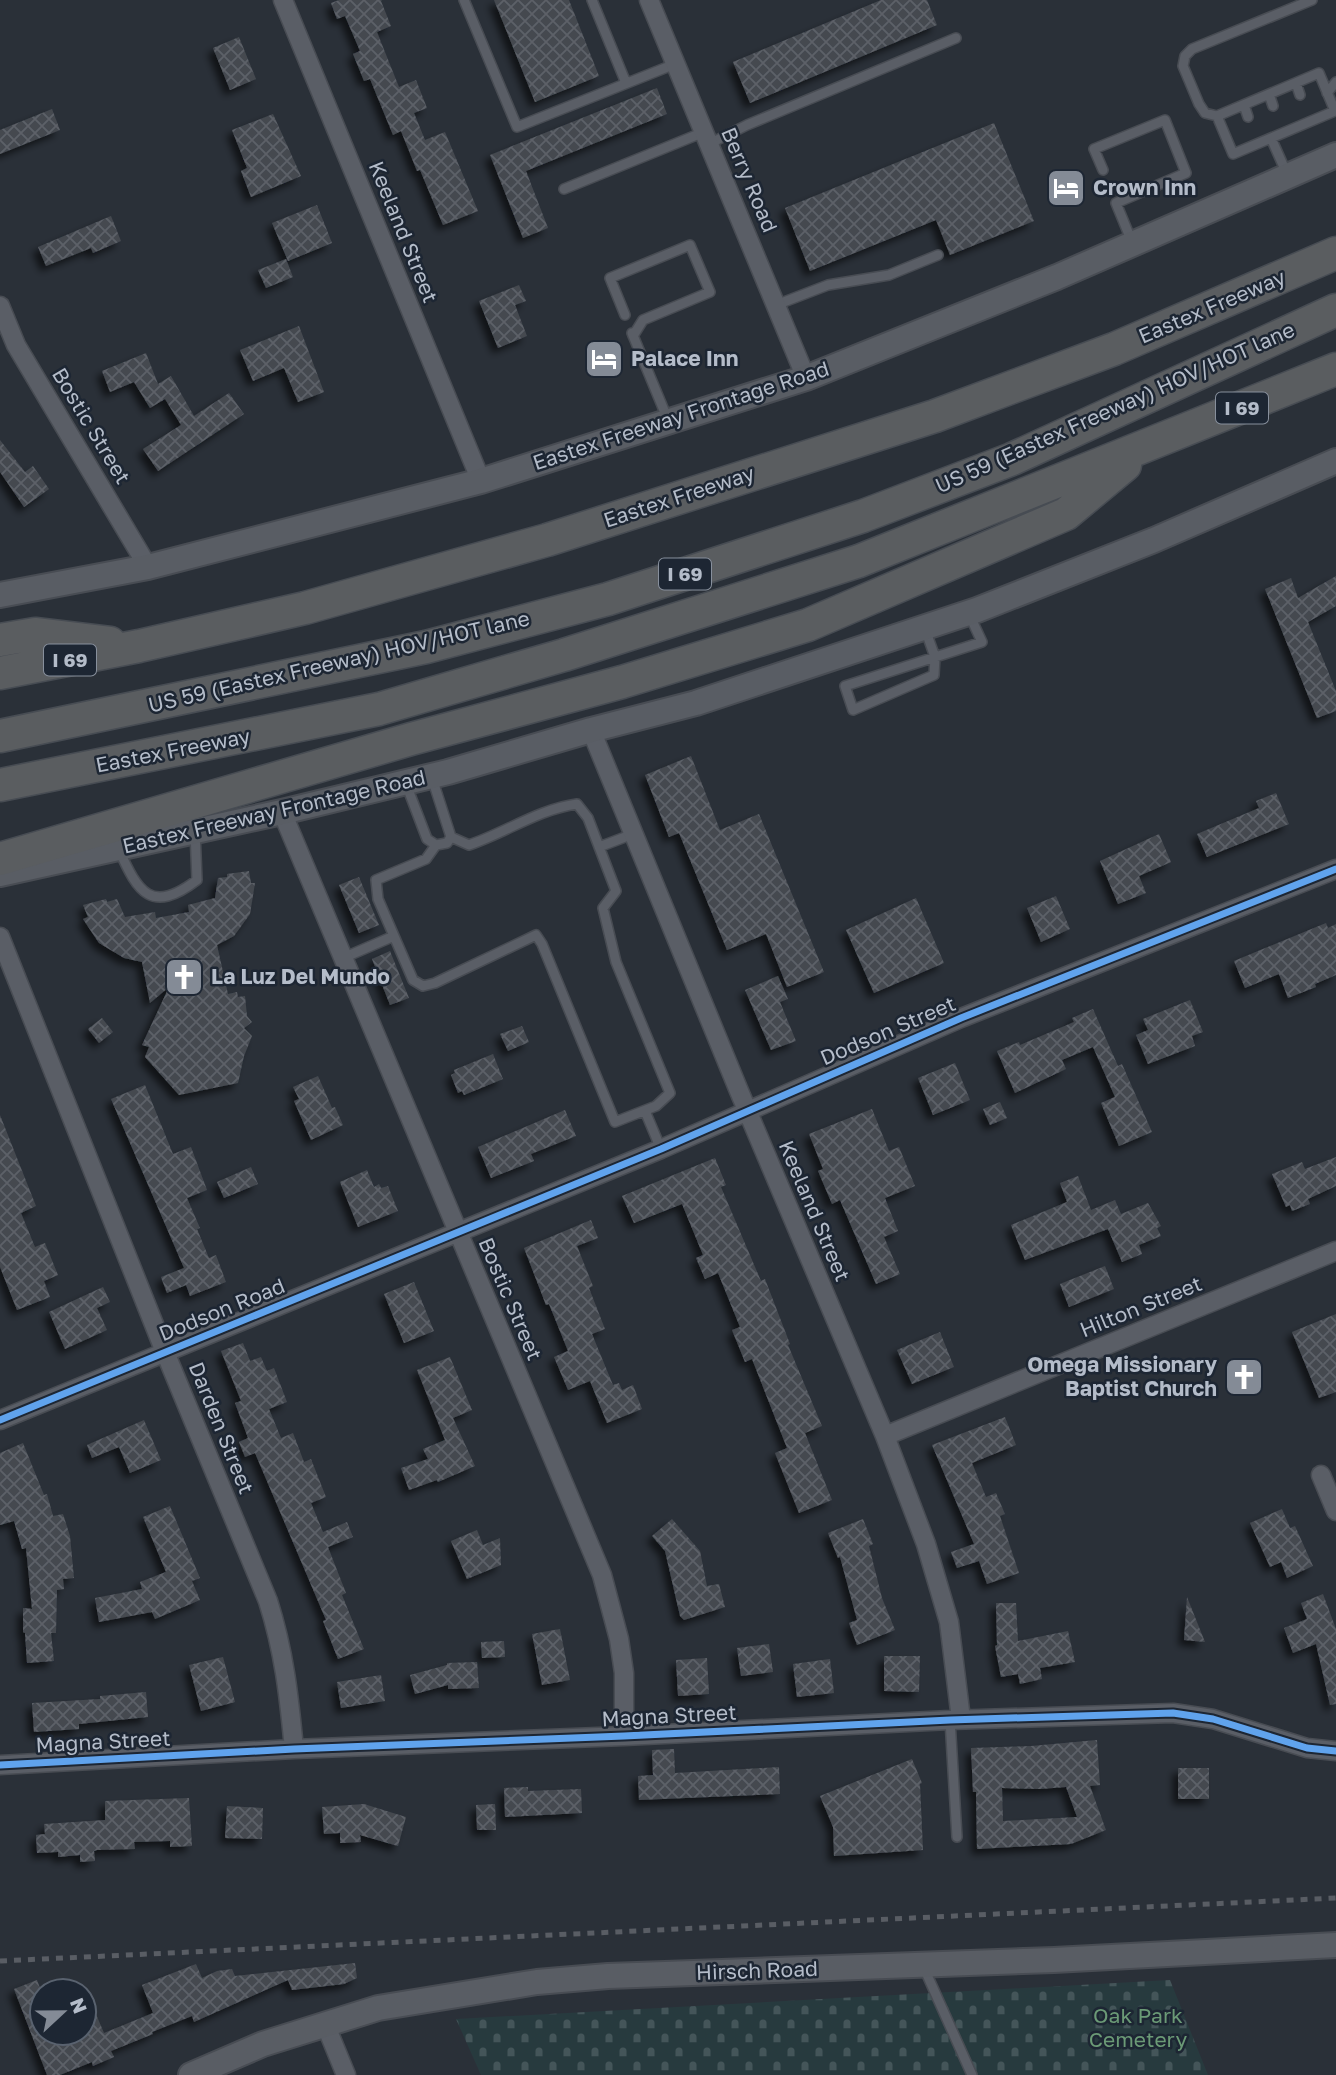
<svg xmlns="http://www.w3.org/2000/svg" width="1336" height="2075" font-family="'Golos Text',sans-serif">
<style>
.cemetery{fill:url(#cemetery-stones)}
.building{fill:url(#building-cross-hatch);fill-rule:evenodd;filter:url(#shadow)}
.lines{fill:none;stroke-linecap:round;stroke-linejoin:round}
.service-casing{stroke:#484c53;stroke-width:12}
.minor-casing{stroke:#484c53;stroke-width:21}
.secondary-casing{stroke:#484c53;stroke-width:28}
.motorway-casing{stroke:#474c53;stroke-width:35}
.service{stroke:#5a5e66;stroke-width:9}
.minor{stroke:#5a5e66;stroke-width:18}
.secondary{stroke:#595d64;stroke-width:24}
.motorway{stroke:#5a5d60;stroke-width:32}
.rail{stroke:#595d64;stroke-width:5;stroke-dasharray:7 7;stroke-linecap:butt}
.cycleway-casing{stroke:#1d2633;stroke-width:11}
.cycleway{stroke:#60a3ed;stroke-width:7}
.labels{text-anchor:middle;stroke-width:5;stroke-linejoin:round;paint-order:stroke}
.shield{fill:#1d2633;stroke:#878f9c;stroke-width:2}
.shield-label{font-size:19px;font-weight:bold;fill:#b4bcc9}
.street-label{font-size:21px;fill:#b4bcc9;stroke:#1d2633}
.poi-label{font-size:21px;font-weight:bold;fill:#b4bcc9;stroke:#1d2633;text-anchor:start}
.park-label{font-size:21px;fill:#6b9a76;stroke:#1d2633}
</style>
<defs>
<pattern id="cemetery-stones" width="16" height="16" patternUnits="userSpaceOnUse" patternTransform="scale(1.75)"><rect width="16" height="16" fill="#273a3e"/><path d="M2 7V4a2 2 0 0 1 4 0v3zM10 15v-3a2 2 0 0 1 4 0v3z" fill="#445559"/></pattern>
<pattern id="building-cross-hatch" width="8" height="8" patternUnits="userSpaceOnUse" patternTransform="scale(1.75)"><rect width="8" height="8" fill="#444950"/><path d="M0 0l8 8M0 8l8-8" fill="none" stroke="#5d6168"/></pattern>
<filter id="shadow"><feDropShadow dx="-5.5" dy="5.5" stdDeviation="3.5" flood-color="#0009"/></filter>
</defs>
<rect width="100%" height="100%" fill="#2a3038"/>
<!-- cemetery -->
<path class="cemetery" d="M1170,1980L1208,2075H481L456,2019Z"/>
<!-- building -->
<path class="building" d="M339,0H382L381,1L391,26L377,32L399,87L416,80L427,108L414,113L425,140L445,132L478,211L443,225L420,170L417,171L401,131L393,135L370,79L364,81L353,54L360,51L345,16L337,19L331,3Z
M494,0H569L599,76L535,102Z
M881,0H927L937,25L750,103L733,62Z
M239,37L256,79L230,90L213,48Z
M657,88L667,114L526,171L548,228L523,238L490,155Z
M52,109L60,130L0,154V130Z
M273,114L301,176L251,197L241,171L247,168L232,130Z
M994,123L1034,221L950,255L936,220L810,271L785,208Z
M317,205L332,243L288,261L272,223Z
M111,216L121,241L93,253L91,248L46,266L38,247Z
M286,259L293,277L266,288L258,270Z
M519,285L526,301L515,305L527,336L498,348L479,301Z
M299,326L324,392L298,402L284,368L253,381L240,350Z
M146,353L158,384L171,376L194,416L229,393L244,414L158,471L143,449L181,425L165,399L150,408L134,382L110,392L102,371Z
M0,440L25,472L33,466L49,489L24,507L0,472Z
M1336,576V606L1308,622L1336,691V711L1317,718L1265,589L1291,578L1298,598Z
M691,756L720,830L759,814L824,972L787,987L766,934L727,950L679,833L669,837L645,775Z
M1276,793L1289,824L1207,857L1197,834L1259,808L1256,801Z
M1159,834L1171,862L1139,876L1146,893L1118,904L1100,861Z
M249,871L251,883H255L250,914L234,936L217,945L228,994L237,992L238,997L245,996L247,1016L252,1022L244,1028L252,1036L244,1056L238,1083L179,1095L145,1057L149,1047L142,1045L169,987L150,1003L142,962L124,958L99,943L83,919L88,917L83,905L106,899L107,902L117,899L125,917L155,912L156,918L189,912L188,905L215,898L218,878L227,877V874Z
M359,877L379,925L359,933L339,885Z
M1056,896L1070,929L1041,942L1027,908Z
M916,898L944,963L874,993L846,930Z
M1326,923L1328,928L1336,924V975L1315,984L1316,987L1288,998L1279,974L1245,988L1234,961Z
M390,951L409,998L390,1005L372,959Z
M778,976L788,999L780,1002L796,1041L771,1050L745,990Z
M1190,1000L1203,1032L1192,1036L1195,1046L1148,1064L1136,1035L1148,1030L1143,1019Z
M1093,1009L1118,1066L1122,1064L1152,1132L1119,1146L1101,1103L1115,1097L1093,1047L1062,1060L1066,1069L1015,1093L997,1051L1019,1042L1020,1045L1074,1022L1072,1018Z
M102,1018L113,1032L99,1043L88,1029Z
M522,1026L529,1042L508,1051L500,1034Z
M493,1054L503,1079L464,1095L462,1091L458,1093L451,1075L455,1073L454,1070Z
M955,1063L970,1100L933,1115L918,1078Z
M318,1076L332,1108L335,1107L343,1125L311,1140L294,1101L299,1099L293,1087Z
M145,1085L173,1154L191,1147L207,1190L187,1198L200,1228L197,1229L209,1258L216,1255L226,1282L190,1296L186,1285L167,1293L161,1277L184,1268L111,1099Z
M1000,1102L1007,1118L990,1125L983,1109Z
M872,1109L889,1151L899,1147L915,1186L885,1198L898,1231L884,1237L900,1274L876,1284L840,1200L832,1204L818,1171L823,1169L809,1134Z
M565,1110L576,1136L531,1154L534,1161L491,1178L478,1147Z
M0,1115L36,1206L21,1213L35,1247L45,1243L58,1275L44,1281L50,1297L17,1310L0,1267Z
M1336,1157V1186L1308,1199L1310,1204L1292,1211L1290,1205L1286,1207L1272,1174L1302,1162L1305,1169Z
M715,1158L726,1185L721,1187L761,1281L765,1279L790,1344L788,1345L822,1426L805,1433L832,1500L799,1513L775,1453L787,1448L752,1359L745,1362L732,1330L740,1327L718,1273L705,1279L696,1258L703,1255L682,1204L634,1223L622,1196Z
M251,1167L258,1184L224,1198L217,1182Z
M367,1170L374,1187L379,1184L381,1188L388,1186L398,1211L358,1227L340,1182Z
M1078,1176L1091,1210L1115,1200L1121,1214L1148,1203L1161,1226L1157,1228L1161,1236L1139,1245L1142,1254L1122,1262L1108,1229L1025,1260L1011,1225L1067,1202L1060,1183Z
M591,1220L598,1238L577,1246L593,1286L589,1288L605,1329L592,1334L613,1385L619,1383L622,1390L633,1385L642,1409L607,1423L590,1381L568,1390L554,1357L568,1351L549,1304L546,1305L524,1248Z
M1105,1266L1114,1289L1069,1307L1060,1284Z
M414,1282L434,1331L404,1343L384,1294Z
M103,1287L110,1302L97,1308L107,1330L65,1349L49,1312Z
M1336,1314V1392L1319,1398L1292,1332Z
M940,1332L954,1367L912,1384L897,1350Z
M243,1343L250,1361L261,1357L267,1371L274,1368L287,1402L269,1409L281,1438L293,1433L304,1462L311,1459L326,1497L311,1503L323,1532L347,1522L353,1537L328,1547L346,1593L342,1595L364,1649L338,1659L323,1621L326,1620L255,1453L245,1457L239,1442L248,1438L235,1403L241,1401L221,1351Z
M450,1357L472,1410L453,1418L475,1466L438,1482L437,1480L409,1490L401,1468L428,1459L423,1449L445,1440L417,1370Z
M1005,1417L1016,1445L972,1463L986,1497L996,1493L1005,1514L1000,1516L1019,1573L987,1584L979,1561L957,1568L951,1552L974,1544L932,1445Z
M144,1420L161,1460L130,1473L119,1447L92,1458L87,1445Z
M23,1443L44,1495L47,1494L53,1516L63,1514L70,1536L74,1578L63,1579L64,1589L57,1590L56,1633H51L54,1661L27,1663L25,1633L23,1632V1608L32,1609L26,1548L22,1549L14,1521L0,1525V1453Z
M170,1506L200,1578L192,1581L200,1600L155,1619L152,1612L99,1622L95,1598L142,1589L140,1582L166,1572L143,1517Z
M1282,1509L1290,1528L1295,1526L1313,1566L1287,1578L1281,1562L1270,1567L1250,1523Z
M672,1519L700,1551L707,1586L719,1584L725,1607L684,1620L680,1616L665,1551L652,1536Z
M863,1519L873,1544L869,1546L882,1598L895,1630L857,1645L849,1623L857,1620L840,1557L838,1558L828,1533Z
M477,1530L483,1545L500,1538L501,1565L467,1579L451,1541Z
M1323,1594L1336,1629V1704L1330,1705L1316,1644L1293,1653L1284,1628L1307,1619L1301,1603Z
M1187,1597L1205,1642L1184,1640Z
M996,1603H1016L1018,1641L1068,1631L1075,1662L1040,1668L1042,1679L1020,1684L1018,1674L1001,1677L995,1646L997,1645Z
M560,1629L570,1680L542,1685L532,1634Z
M504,1641L505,1657L482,1658L481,1642Z
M769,1644L773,1672L741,1676L737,1648Z
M884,1656H920L919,1692L884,1691Z
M223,1657L235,1702L201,1711L189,1665Z
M707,1658L709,1694L678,1696L676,1660Z
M830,1659L834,1693L797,1697L793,1664Z
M477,1662L479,1688L448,1689V1685L415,1694L410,1675L447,1665V1663Z
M381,1675L385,1701L341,1708L337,1682Z
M146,1692L148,1717L79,1724V1729L34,1732L32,1703L100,1699V1696Z
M1097,1740L1100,1785L1090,1786L1106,1830L1071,1844L977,1849L976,1792H973L971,1748L1031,1746ZM1066,1787L1077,1817L1003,1821L1002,1788L1040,1789Z
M674,1749L675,1773L779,1767L780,1794L639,1800L638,1776L653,1775L652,1750Z
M912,1759L922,1783L920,1784L923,1850L834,1856L833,1827L820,1796Z
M1178,1768H1209V1799H1178Z
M528,1787V1791L581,1789L582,1813L505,1817L504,1788Z
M189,1798L192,1846L170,1847V1841L134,1842L135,1849L97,1850L94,1851L95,1861L80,1862V1855L58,1857V1852L37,1853L36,1835L45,1834L44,1824L105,1820V1801Z
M364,1804L406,1817L398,1846L360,1835L361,1842L340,1843V1833L324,1834L322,1807Z
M495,1804L496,1830H477L476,1805Z
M227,1806L263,1808L262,1839L225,1838Z
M355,1963L357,1978L344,1984L292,1990L288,1980L194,2022L192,2016L152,2032L153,2034L111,2051L114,2057L93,2066L92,2062L60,2075H47L14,1989L37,1980L42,1993V2033H84V1986L104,2033L153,2013L142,1985L196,1964L202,1978L217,1971L232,1969L235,1976Z"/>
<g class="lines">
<defs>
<path id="service" d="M464,0L517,127L675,64
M592,0L626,83
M1296,83L1300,95
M1327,93L1336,82
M1269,94L1273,106
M1244,105L1248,117
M1217,116L1233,154L1335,111L1319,73L1217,116L1205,113L1199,104L1183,66L1185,56L1192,49L1312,0
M1271,138L1287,174
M709,144L747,125L956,38
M1103,170L1094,149L1165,120L1186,173L1116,203L1132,242
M564,189L704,132
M776,305L828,285L889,275L938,255
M625,315L610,278L690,245L710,292L643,320L633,336
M632,333L668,420
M925,629L935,657L934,675L853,710L845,686L982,642L969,614
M432,778L451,837L469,845C505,833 539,809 577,804L588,818L616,891L603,908L616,962L670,1093L656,1106L615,1122L542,944L536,935L435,983L423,986L413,980L378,899L376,880L426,859L436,845L447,843L451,837
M406,784L427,839L436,845
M599,847L633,834
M119,850C138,892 151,915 197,880L195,831
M343,958L394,936
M645,1111L661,1149
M950,1720L957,1837
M924,1968L972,2075"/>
<path id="minor" d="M283,0L481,481
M649,0L806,378
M0,306L16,345L148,567
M591,730L739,1091L885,1436L926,1544L949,1622L961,1719
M282,812L602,1575L619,1639L624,1673V1736
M0,937L165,1352L268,1601C284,1651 289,1696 294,1749
M0,1420L661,1149L961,1018L1336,869
M885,1436L1336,1251
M1321,1475L1336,1511
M0,1765L294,1749L624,1736L950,1720L1173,1713L1213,1719L1307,1748L1336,1751
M326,2026L346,2075"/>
<path id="secondary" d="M0,595L148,567L481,481L806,378L1057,277L1336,155
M0,874L282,812L448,772L591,730L696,703L977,610L1154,540L1336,461
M191,2075L263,2044L378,2008L537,1982L608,1976L1054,1960L1336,1945"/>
<path id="motorway" d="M0,640L35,634L110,643
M0,673L139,646L305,608L547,540L935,416L1114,349L1336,253
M0,736L426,647L608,599L863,516L1012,459L1336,310
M0,785L379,709L564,655L859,561L1336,369
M0,859L411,739L622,682L808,625L1066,514L1125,465"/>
</defs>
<!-- service casing -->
<use href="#service" class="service-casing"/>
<!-- minor casing -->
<use href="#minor" class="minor-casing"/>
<!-- secondary casing -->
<use href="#secondary" class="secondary-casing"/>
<!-- motorway casing -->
<use href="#motorway" class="motorway-casing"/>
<!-- service -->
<use href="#service" class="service"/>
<!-- minor -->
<use href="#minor" class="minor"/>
<!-- secondary -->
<use href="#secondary" class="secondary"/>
<!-- motorway -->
<use href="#motorway" class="motorway"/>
<!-- rail -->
<path class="rail" d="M0,1961L1336,1898"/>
<defs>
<path id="cycleway" d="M0,1420L661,1149L961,1018L1336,869
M0,1765L294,1749L624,1736L950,1720L1173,1713L1213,1719L1307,1748L1336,1751"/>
</defs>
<!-- cycleway casing -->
<use href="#cycleway" class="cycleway-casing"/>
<!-- cycleway -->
<use href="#cycleway" class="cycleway"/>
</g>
<!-- icons -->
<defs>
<symbol id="hotel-square" viewBox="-11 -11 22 22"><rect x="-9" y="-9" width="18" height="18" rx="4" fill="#848b96" stroke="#1d2633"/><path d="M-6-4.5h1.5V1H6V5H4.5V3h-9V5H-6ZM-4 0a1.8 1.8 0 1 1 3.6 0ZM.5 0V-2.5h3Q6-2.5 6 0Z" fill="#fff"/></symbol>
<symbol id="church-square" viewBox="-11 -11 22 22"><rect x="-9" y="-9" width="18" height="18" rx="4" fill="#848b96" stroke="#1d2633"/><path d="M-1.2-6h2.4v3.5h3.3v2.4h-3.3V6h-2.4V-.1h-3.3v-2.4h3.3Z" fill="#fff"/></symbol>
</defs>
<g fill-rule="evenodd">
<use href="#hotel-square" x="1044" y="166" width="44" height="44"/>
<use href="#hotel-square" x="582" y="337" width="44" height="44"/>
<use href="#church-square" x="162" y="955" width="44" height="44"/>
<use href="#church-square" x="1222" y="1355" width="44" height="44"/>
</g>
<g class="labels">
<!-- shield labels -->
<g class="shield">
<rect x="1216" y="392.5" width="52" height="31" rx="5"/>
<rect x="659" y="558.5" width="52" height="31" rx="5"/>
<rect x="44" y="644.5" width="52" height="31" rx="5"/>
</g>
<g class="shield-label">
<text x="1242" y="415">I 69</text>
<text x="685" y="581">I 69</text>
<text x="70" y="667">I 69</text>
</g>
<!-- street labels -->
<g class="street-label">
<text transform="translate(749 180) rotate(67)" y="7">Berry Road</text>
<text transform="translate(403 232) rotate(68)" y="7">Keeland Street</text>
<text transform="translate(1212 307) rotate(-23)" y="7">Eastex Freeway</text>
<text transform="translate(1115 408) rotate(-24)" y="7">US 59 (Eastex Freeway) HOV/HOT lane</text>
<text transform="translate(681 416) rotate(-18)" y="7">Eastex Freeway Frontage Road</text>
<text transform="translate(91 426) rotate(59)" y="7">Bostic Street</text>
<text transform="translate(679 497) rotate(-18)" y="7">Eastex Freeway</text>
<text transform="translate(339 662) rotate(-13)" y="7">US 59 (Eastex Freeway) HOV/HOT lane</text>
<text transform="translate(173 751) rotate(-11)" y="7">Eastex Freeway</text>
<text transform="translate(274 812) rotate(-13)" y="7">Eastex Freeway Frontage Road</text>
<text transform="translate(888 1031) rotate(-23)" y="7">Dodson Street</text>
<text transform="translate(814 1211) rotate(67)" y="7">Keeland Street</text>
<text transform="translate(510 1299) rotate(67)" y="7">Bostic Street</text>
<text transform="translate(1141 1307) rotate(-22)" y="7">Hilton Street</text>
<text transform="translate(222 1310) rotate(-22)" y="7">Dodson Road</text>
<text transform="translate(221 1428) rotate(68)" y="7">Darden Street</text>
<text transform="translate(669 1716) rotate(-3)" y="7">Magna Street</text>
<text transform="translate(103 1742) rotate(-3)" y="7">Magna Street</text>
<text transform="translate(757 1971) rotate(-2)" y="7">Hirsch Road</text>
</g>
<!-- poi labels -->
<g class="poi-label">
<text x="1093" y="195">Crown Inn</text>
<text x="631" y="366">Palace Inn</text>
<text x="211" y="984">La Luz Del Mundo</text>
<text x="1217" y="1372" text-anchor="end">Omega Missionary<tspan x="1217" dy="24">Baptist Church</tspan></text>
</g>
<!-- park labels -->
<g class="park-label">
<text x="1138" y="2023">Oak Park<tspan x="1138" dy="24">Cemetery</tspan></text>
</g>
</g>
<!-- north arrow -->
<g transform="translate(63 2012) rotate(68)"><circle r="33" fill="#1d2633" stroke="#59626f" stroke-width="2"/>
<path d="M0-5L12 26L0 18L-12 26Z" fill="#848b96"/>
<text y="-10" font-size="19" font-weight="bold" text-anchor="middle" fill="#b4bcc9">N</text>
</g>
</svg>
